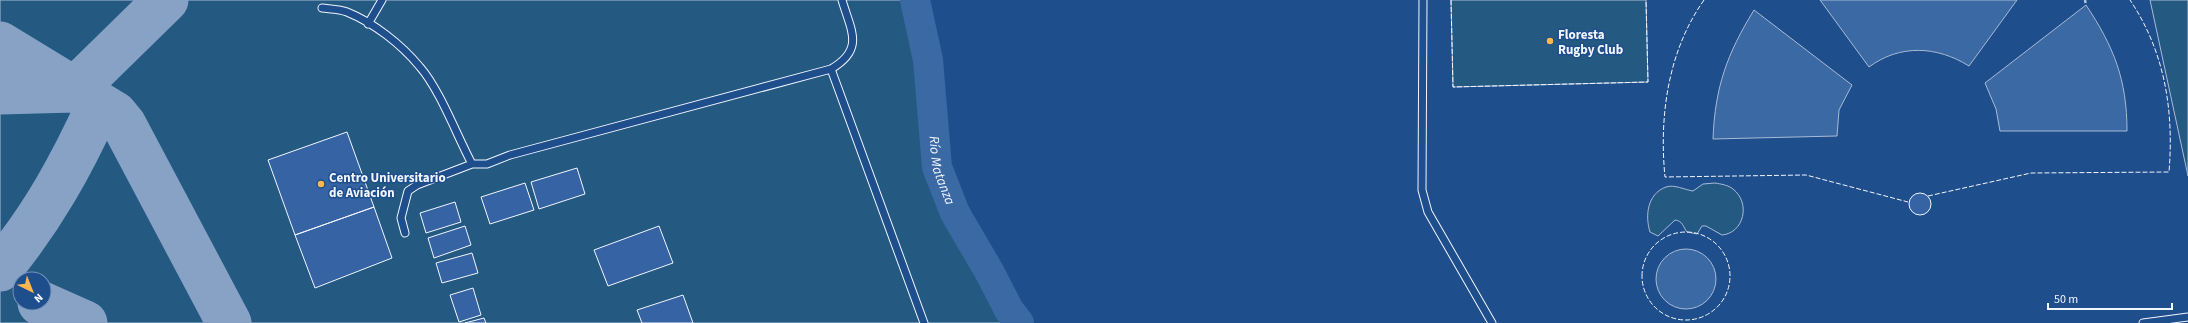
<svg xmlns="http://www.w3.org/2000/svg" width="2188" height="323" font-family="'Source Sans 3',sans-serif">
<style>
.green{fill:#245a82;stroke:#a8bbd7;fill-rule:evenodd}
.water{fill:#3b69a3;stroke:#a8bbd7}
.lines{fill:none;stroke-linecap:round;stroke-linejoin:round}
.river{stroke:#3b69a3;stroke-width:30}
.taxiway{stroke:#88a2c6;stroke-width:45}
.building{fill:#3563a3;stroke:#f2f6ff}
.lane-casing{stroke:#f2f6ff;stroke-width:9}
.path{stroke:#b3c4dc;stroke-width:2.5;stroke-dasharray:3 2;stroke-linecap:butt}
.lane{stroke:#1f4e8c;stroke-width:7}
.fence{stroke:#f2f6ff;stroke-width:1;stroke-dasharray:5 2;stroke-linecap:butt}
.poi-dot{fill:#ffb74d;stroke:#1f4e8c;stroke-width:1.5}
.labels{text-anchor:middle;stroke-width:3;stroke-linejoin:round;paint-order:stroke}
.poi-label{font-size:13px;font-weight:bold;fill:#f2f6ff;stroke:#1f4e8c;text-anchor:start}
.water-label{font-size:14px;font-style:italic;fill:#f2f6ff;stroke:#1f4e8c}
</style>
<rect width="100%" height="100%" fill="#1f4e8c"/>
<!-- green -->
<path class="green" d="M0,0H915L928,60L937,167L955,213L990,273L1009,310L1019,323H0ZM20,279H44V303H20Z
M1451,0H1646L1648,82L1453,87Z
M2150,0H2188V176Z
M1715,183C1721,184 1728,185 1733,189C1751,203 1744,233 1722,235L1706,226H1702L1697,234L1687,232C1683,227 1683,221 1675,220L1658,236L1650,232C1645,216 1647,194 1666,187C1674,184 1685,190 1693,191L1703,184Z"/>
<!-- water -->
<path class="water" d="M1820,0H2017L1969,66C1937,46 1900,44 1869,67Z
M2086,5C2114,47 2127,80 2127,131H2000L1996,109L1985,83Z
M1754,10L1852,85L1839,110L1837,136L1713,139C1715,87 1727,54 1754,10Z
M1656 279a30 30 0 1 1 60 0a30 30 0 1 1-60 0Z"/>
<g class="lines">
<!-- river -->
<path class="river" id="s1" d="M915,0L928,60L937,167L955,213L990,273L1009,310L1019,323"/>
<!-- taxiway -->
<path class="taxiway" d="M0,44L115,114L124,125L229,323
M0,92L74,90L166,0
M0,269C43,217 71,166 99,105
M40,303L85,323"/>
</g>
<!-- building -->
<path class="building" d="M347,132L374,207L295,235L268,160Z
M577,168L585,194L539,209L531,182Z
M525,183L534,210L490,224L481,197Z
M1909 204a11 11 0 1 1 22 0a11 11 0 1 1-22 0Z
M455,202L461,222L426,233L420,213Z
M374,207L392,258L315,288L295,235Z
M465,226L471,245L434,258L428,238Z
M659,226L673,263L608,286L594,250Z
M472,253L478,273L442,283L436,263Z
M473,288L481,315L459,322L450,295Z
M683,295L693,323H642L637,310Z
M484,318L486,323H465Z"/>
<g class="lines">
<defs>
<path id="lane" d="M1423,0L1422,190L1428,212L1492,323
M322,8C330,9 340,9 347,12C374,23 401,44 420,67C440,90 457,136 472,164H487L510,155L831,69C865,49 851,31 842,0
M368,24L382,0
M831,69L924,323
M405,233L401,218L408,191L417,185L472,164
M2143,323L2188,317"/>
</defs>
<!-- lane casing -->
<use href="#lane" class="lane-casing"/>
<!-- path -->
<path class="path" d="M2085,0L2086,5"/>
<!-- lane -->
<use href="#lane" class="lane"/>
<!-- fence -->
<path class="fence" d="M1451,0L1453,87L1648,82L1646,0
M1704,0C1668,51 1659,116 1665,177L1806,175L1908,202
M1928,196L2031,173L2169,172C2174,111 2165,52 2130,0
M1642 276a44 44 0 1 1 88 0a44 44 0 1 1-88 0Z"/>
</g>
<!-- markers -->
<g class="poi-dot">
<circle cx="1550" cy="41" r="4"/>
<circle cx="321" cy="184" r="4"/>
</g>
<g class="labels">
<!-- poi labels -->
<g class="poi-label">
<text x="1558" y="39">Floresta<tspan x="1558" dy="15">Rugby Club</tspan></text>
<text x="329" y="182">Centro Universitario<tspan x="329" dy="15">de Aviación</tspan></text>
</g>
<!-- water labels -->
<g class="water-label">
<text dy="5" stroke="none"><textPath href="#s1" startOffset="173">Río Matanza</textPath></text>
</g>
</g>
<!-- north arrow -->
<g transform="translate(32 291) rotate(137)"><circle r="19" fill="#1f4e8c" stroke="#7391ba"/>
<path d="M0-3L7 15L0 10L-7 15Z" fill="#ffb74d"/>
<text y="-6" font-size="11" font-weight="bold" text-anchor="middle" fill="#f2f6ff">N</text>
</g>
<!-- scale -->
<path d="M2048 303v6h124v-6" fill="none" stroke="#f2f6ff" stroke-width="2"/>
<text x="2054" y="303" font-size="12" fill="#f2f6ff" stroke="#1f4e8c" stroke-width="3" paint-order="stroke">50 m</text>
</svg>
